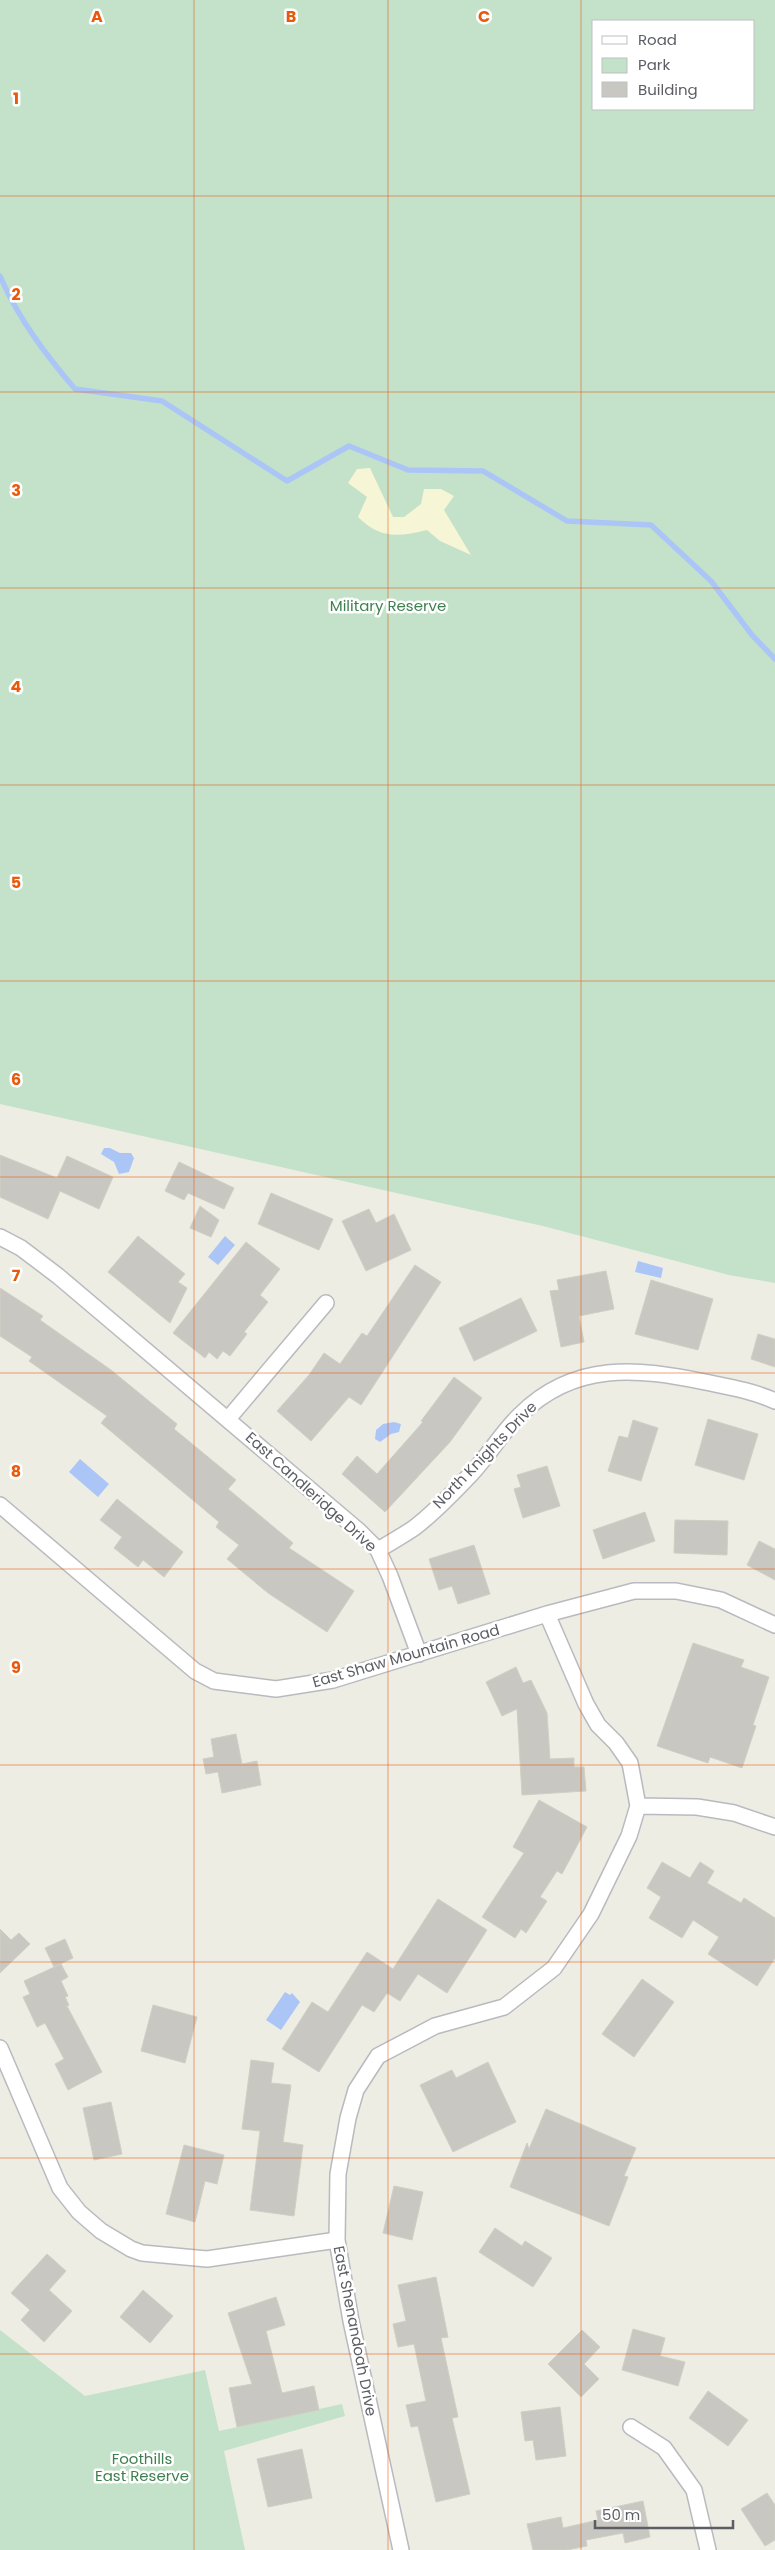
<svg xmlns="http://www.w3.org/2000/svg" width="775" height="2550" font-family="Poppins,sans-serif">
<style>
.green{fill:#c3e2c9;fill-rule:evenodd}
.sand{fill:#f6f5d6}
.water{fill:#abc6f6}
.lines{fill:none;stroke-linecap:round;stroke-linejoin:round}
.stream{stroke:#abc6f6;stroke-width:5.5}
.building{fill:#c8c7c1;stroke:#d1cfc3}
.minor-casing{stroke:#b9babf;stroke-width:18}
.minor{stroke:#fff;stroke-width:15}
.grid{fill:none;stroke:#e8590c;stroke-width:1;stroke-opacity:0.55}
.labels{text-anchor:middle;stroke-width:5;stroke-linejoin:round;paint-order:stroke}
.park-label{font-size:15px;fill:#3e804f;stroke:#fff}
.street-label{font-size:15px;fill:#5c5e63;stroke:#fff}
.grid-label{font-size:16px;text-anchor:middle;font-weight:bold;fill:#e8590c;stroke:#fff;stroke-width:5;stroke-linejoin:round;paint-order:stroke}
</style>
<rect width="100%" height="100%" fill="#edede4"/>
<!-- green -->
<path class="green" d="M0,0H775V1283L729,1275L543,1226L0,1104ZM594,21H754V109H594Z
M0,2330L85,2396L205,2370L219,2431L342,2404L345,2416L224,2451L245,2550H0Z"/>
<!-- sand -->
<path class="sand" d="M370,468L393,517H404L421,504L424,489H441L454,496L444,510L471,555L440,541L427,530C398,537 380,539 358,517L367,497L348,483L357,469Z"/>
<!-- water -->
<path class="water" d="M104,1148H110L120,1153H131L134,1158L129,1172L119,1174L114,1162L101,1154Z
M225,1236L235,1245L218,1265L208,1257Z
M638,1261L663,1268L661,1278L635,1272Z
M394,1422L401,1424L399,1432L391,1434L380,1442L375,1439L376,1430L383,1424Z
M80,1459L109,1484L98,1497L69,1472Z
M285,1992L290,1995L292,1993L300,2002L281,2030L266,2020Z"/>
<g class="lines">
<!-- stream -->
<path class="stream" d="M0,276C18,318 45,354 75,389L162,401L287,481L349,446L408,470L483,471L567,521L651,525L711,581L752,635L775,659"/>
</g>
<!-- building -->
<path class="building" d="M0,1155L57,1178L67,1156L113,1177L99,1209L60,1191L48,1219L0,1197Z
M179,1162L234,1188L224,1209L188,1193L184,1200L165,1191Z
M271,1193L333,1219L319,1250L258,1224Z
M200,1206L219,1220L211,1237L190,1228Z
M369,1209L376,1223L394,1214L411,1250L366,1271L342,1221Z
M138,1236L185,1274L178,1282L187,1288L170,1323L108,1272Z
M246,1242L280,1269L260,1295L268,1302L244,1332L247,1334L230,1356L223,1351L217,1359L209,1352L205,1358L173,1333Z
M415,1265L441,1282L361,1405L349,1397L311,1441L277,1411L309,1375L324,1353L340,1364L362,1333L367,1336Z
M606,1271L614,1309L579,1316L584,1342L561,1347L550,1291L559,1290L557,1280Z
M651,1280L713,1299L698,1350L635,1334Z
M0,1288L43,1316L40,1320L111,1370L177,1424L174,1429L236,1480L228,1489L293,1543L289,1548L354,1591L327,1632L268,1593L227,1559L239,1545L216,1527L219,1522L101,1423L107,1416L29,1361L32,1357L0,1336Z
M521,1298L537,1331L474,1361L459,1328Z
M758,1334L775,1339V1367L751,1359Z
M454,1377L482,1398L450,1442L385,1512L342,1474L357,1456L377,1474L423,1422L421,1421Z
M708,1419L758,1434L744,1480L695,1465Z
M633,1420L658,1428L641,1481L608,1471L619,1436L628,1438Z
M547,1466L560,1506L523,1518L514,1489L521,1487L517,1475Z
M117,1499L183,1552L164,1577L143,1560L138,1567L114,1548L122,1537L100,1520Z
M645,1512L655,1541L603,1559L593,1530Z
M675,1520L728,1521L727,1555L674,1553Z
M759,1541L775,1549V1580L747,1565Z
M474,1545L490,1594L458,1604L452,1586L439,1590L429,1559Z
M693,1643L744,1660L741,1667L769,1677L753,1725L756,1726L742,1768L710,1757L708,1763L657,1746Z
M516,1667L523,1683L531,1680L547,1713L550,1759L574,1758V1767H584L586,1791L522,1795L517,1709L502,1716L486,1682Z
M236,1734L242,1764L257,1761L261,1785L222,1793L218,1772L206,1774L203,1759L214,1757L211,1739Z
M539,1800L587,1827L562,1874L557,1871L540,1897L547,1901L526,1933L521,1929L515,1938L482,1917L524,1853L513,1847Z
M662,1862L690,1878L700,1862L714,1871L707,1883L741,1903L744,1898L775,1918V1958L757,1986L708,1954L719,1937L693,1920L682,1938L649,1918L661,1897L647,1888Z
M438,1899L487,1930L447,1993L418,1974L400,2001L387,1993L374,2012L362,2005L319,2072L282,2049L312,2002L328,2012L367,1952L393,1969Z
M0,1929L11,1940L19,1933L30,1944L0,1973Z
M65,1939L73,1958L54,1967L45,1948Z
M61,1964L68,1977L61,1981L68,1996L65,1997L69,2005L67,2006L102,2072L68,2090L55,2064L64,2059L45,2023L37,2027L23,1997L30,1994L24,1981Z
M642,1979L674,2002L634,2057L602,2034Z
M153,2005L197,2017L185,2063L141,2051Z
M251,2060L274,2063L271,2083L291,2085L283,2142L303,2145L294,2216L250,2210L260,2131L242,2129Z
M488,2062L516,2122L453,2152L420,2085L452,2070L456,2078Z
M111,2102L122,2154L94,2160L83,2108Z
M546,2109L636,2148L624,2176L628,2177L609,2226L510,2187L527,2143L529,2149Z
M184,2145L224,2155L217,2184L205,2181L195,2222L166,2214Z
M394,2186L423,2192L412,2240L383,2233Z
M495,2228L522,2246L525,2241L552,2258L533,2287L479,2252Z
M47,2254L66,2271L49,2290L72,2311L44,2342L21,2320L30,2310L11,2293Z
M436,2277L448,2337L441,2338L458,2417L452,2418L470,2494L436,2502L418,2426L411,2427L406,2405L426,2401L414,2344L398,2347L393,2324L406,2321L398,2285Z
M143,2290L173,2316L150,2343L120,2317Z
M276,2297L285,2325L266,2331L282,2393L314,2386L319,2410L237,2427L229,2388L252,2384L228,2313Z
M633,2329L665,2338L660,2356L685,2362L678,2386L622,2370Z
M582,2330L600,2347L584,2364L599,2379L581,2397L548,2364Z
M708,2391L748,2420L728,2446L689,2418Z
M560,2407L566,2456L536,2460L533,2440L525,2441L521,2412Z
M302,2449L312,2498L268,2507L257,2459Z
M767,2493L775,2505V2540L765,2546L741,2509Z
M643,2501L650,2537L625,2543L623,2533L586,2540L587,2546L567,2550H533L527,2524L561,2517L563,2528L598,2520L596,2511Z"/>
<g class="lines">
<defs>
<path id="minor" d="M0,1237L21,1248L58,1276L359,1531L378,1550L390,1576L419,1654
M228,1419L326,1303
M0,1505L195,1671L214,1681L276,1689L333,1680L547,1614L634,1591H676L721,1600L775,1625
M378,1550C390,1543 402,1536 414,1528C434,1513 454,1492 472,1473C489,1455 502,1432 520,1415C574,1361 638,1368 705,1382C729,1387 753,1391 775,1401
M638,1806L697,1807L734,1813L775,1827
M0,2048L60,2188L79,2212L101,2231L131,2249L142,2253L207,2259L337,2240
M631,2427L664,2448L694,2490L708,2550
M401,2550L351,2321L337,2240L338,2174L348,2118L356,2090L378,2056L435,2026L504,2007L554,1968L591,1914L629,1836L638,1806L630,1763L616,1743L598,1725L586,1704L547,1614"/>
</defs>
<!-- minor casing -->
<use href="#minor" class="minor-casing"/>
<!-- minor -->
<use href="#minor" class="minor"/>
</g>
<!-- grid -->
<path class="grid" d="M194,0V2550M388,0V2550M581,0V2550M0,196H775M0,392H775M0,588H775M0,785H775M0,981H775M0,1177H775M0,1373H775M0,1569H775M0,1765H775M0,1962H775M0,2158H775M0,2354H775"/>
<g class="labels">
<!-- park labels -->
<g class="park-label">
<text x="388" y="611">Military Reserve</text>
<text x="142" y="2464">Foothills<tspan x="142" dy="17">East Reserve</tspan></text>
</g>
<!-- street labels -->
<g class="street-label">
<text transform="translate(485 1455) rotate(-46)" y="5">North Knights Drive</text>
<text transform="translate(311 1492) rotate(42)" y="5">East Candleridge Drive</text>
<text transform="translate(406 1656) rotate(-16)" y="5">East Shaw Mountain Road</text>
<text transform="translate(355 2331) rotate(79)" y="5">East Shenandoah Drive</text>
</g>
</g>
<g class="grid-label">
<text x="97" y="22">A</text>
<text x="291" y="22">B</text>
<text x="484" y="22">C</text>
<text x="16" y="104">1</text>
<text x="16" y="300">2</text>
<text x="16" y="496">3</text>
<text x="16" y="692">4</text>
<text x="16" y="888">5</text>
<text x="16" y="1085">6</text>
<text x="16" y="1281">7</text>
<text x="16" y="1477">8</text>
<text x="16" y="1673">9</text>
</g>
<!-- legend -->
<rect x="592" y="20" width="162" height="90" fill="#ffffff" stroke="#bebfc1"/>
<rect x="602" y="36" width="25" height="8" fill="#ffffff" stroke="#bebfc1"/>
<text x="638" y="45" font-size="15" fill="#5c5e63">Road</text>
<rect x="602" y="58" width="25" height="15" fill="#c3e2c9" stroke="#bebfc1"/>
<text x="638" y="70" font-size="15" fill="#5c5e63">Park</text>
<rect x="602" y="82" width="25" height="15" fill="#c8c7c1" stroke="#bebfc1"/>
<text x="638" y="95" font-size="15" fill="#5c5e63">Building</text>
<!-- scale -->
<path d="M595 2520v8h138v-8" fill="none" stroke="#5c5e63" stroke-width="2.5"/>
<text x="602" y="2520" font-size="15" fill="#5c5e63" stroke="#ffffff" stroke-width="4" paint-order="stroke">50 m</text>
</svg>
